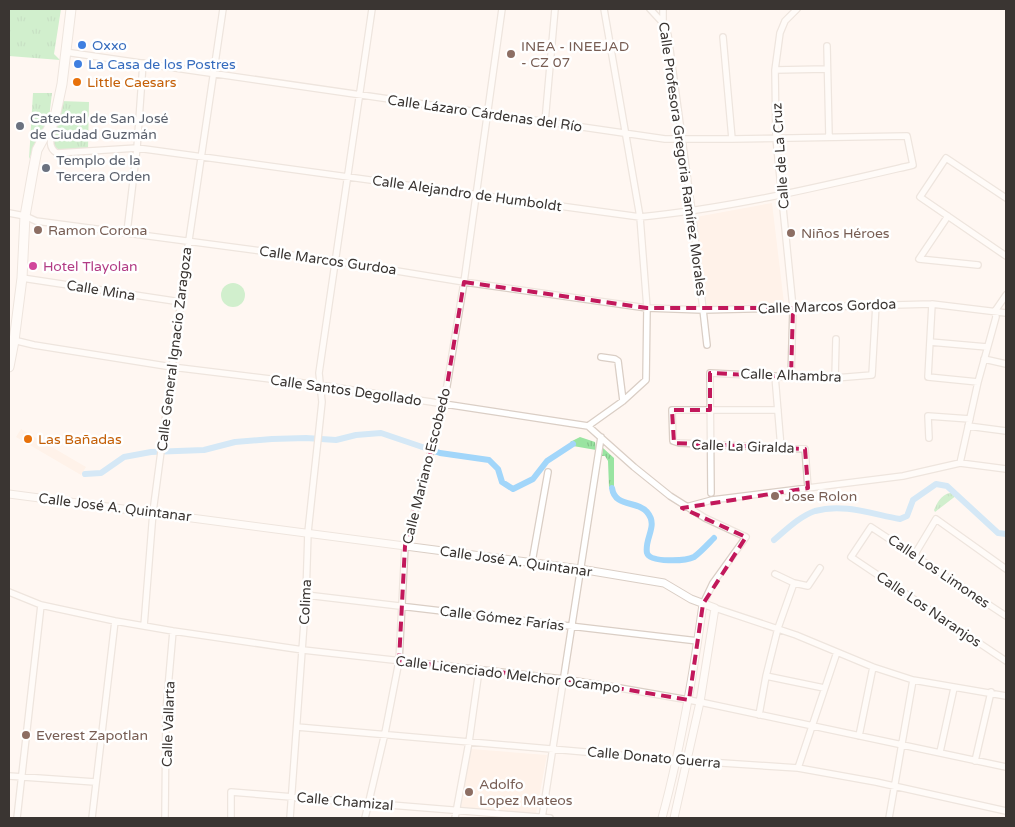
<svg xmlns="http://www.w3.org/2000/svg" width="1015" height="827" font-family="'Varela Round',sans-serif">
<style>
.built{fill:#ffebdd}
.park{fill:url(#park-tufts)}
.pitch{fill:#99e4a1}
.lines{fill:none;stroke-linecap:round;stroke-linejoin:round}
.canal{stroke:#a2d6fa;stroke-width:6}
.minor-casing{stroke:#dacec5;stroke-width:8}
.tertiary-casing{stroke:#dacec5;stroke-width:9}
.primary-casing{stroke:#dacec5;stroke-width:11}
.minor{stroke:#fff;stroke-width:5.5}
.tertiary{stroke:#fff;stroke-width:7}
.primary{stroke:#fff;stroke-width:9}
.marked{fill:none;stroke:#c2185b;stroke-width:4;stroke-dasharray:10 6;stroke-linejoin:round}
.shop-dot{fill:#3f7fe0;stroke:#fff;stroke-width:2}
.education-dot{fill:#8d6e63;stroke:#fff;stroke-width:2}
.food-dot{fill:#e8710a;stroke:#fff;stroke-width:2}
.worship-dot{fill:#6b7280;stroke:#fff;stroke-width:2}
.hotel-dot{fill:#d1479c;stroke:#fff;stroke-width:2}
.labels{text-anchor:middle;stroke-width:5;stroke-linejoin:round;paint-order:stroke}
.shop-label{font-size:14px;fill:#366cbe;stroke:#fff;text-anchor:start}
.education-label{font-size:14px;fill:#785e54;stroke:#fff;text-anchor:start}
.food-label{font-size:14px;fill:#c56008;stroke:#fff;text-anchor:start}
.street-label{font-size:14px;fill:#3a3532;stroke:#fff}
.worship-label{font-size:14px;fill:#5b616d;stroke:#fff;text-anchor:start}
.hotel-label{font-size:14px;fill:#b23c85;stroke:#fff;text-anchor:start}
</style>
<defs>
<pattern id="park-tufts" width="24" height="20" patternUnits="userSpaceOnUse" patternTransform="scale(1.25)"><rect width="24" height="20" fill="#99e4a1"/><path d="M3 7l-1-3M5 7V3M7 7l1-3M15 17l-1-3M17 17v-4M19 17l1-3" fill="none" stroke="#85c48b"/></pattern>
</defs>
<rect width="100%" height="100%" fill="#fff7f2"/>
<!-- built -->
<path class="built" d="M772,203L784,303L707,306L696,217Z
M21,429L86,467L81,475L16,437Z
M471,749L547,755L536,814L461,808Z"/>
<!-- park -->
<path class="park" d="M9,9H61L54,54L60,60L9,56Z
M33,93H52L49,118L29,159Z
M60,101L89,102L88,149L61,150L55,148L53,142Z
M580,437L595,442L596,450L573,446L570,442Z
M603,448L614,458V486L609,487L608,461L605,456H602Z
M954,492L957,495L935,512L934,510C939,499 942,494 954,492Z"/>
<!-- pitch -->
<path class="pitch" d="M221 295a12 12 0 1 1 24 0a12 12 0 1 1-24 0Z"/>
<g class="lines">
<!-- canal -->
<path class="canal" d="M85,474L101,473L124,457L151,452L204,450L235,442L272,439L306,438L336,440L356,435L381,433L440,453L489,460L498,469L502,482L513,489L533,479L547,461L573,444
M612,488C615,508 637,500 647,512C659,526 644,538 647,553C650,563 686,561 694,557C701,552 708,544 714,538
M774,540C786,530 800,516 815,511C843,503 872,514 900,519L907,516L913,500L936,484L947,486L998,533L1006,534"/>
<defs>
<path id="minor" d="M650,9L663,23
M663,9V23L668,35L692,212L707,345
M723,37L732,139
M827,46L829,136
M775,70L827,69
M545,122L555,9
M54,125C52,135 46,147 57,153L137,148L640,217C732,208 823,186 913,165L907,136L732,139H665L65,52
M1006,198L946,158L920,197L1006,256
M9,213L25,216L36,221L336,261L464,282L647,308L703,310L932,304L1006,313
M948,216L919,259L978,265
M127,232L137,148L143,63
M22,278L181,302
M932,304L928,377L978,382
M9,339L34,345L172,367L320,385L588,426L634,467L670,496L705,518L746,537L713,583L703,604
M930,342L987,347
M601,357L615,359L618,361L623,401
M984,359L1006,364
M775,376L781,448
M791,377L793,308L776,138L775,70L780,33L785,21L797,9
M835,378L836,339
M778,410H672L673,441L679,443L805,449L808,488
M588,426L623,401L646,380L647,308L640,217L604,9
M968,426L1006,431
M929,438L928,416L970,419
M960,463L978,382L996,317L995,311L1006,295
M711,493L710,373L791,377L835,378L872,375L876,304
M686,507L712,500L903,476L960,463L1006,469
M915,554L936,519L1006,569
M532,562L548,472
M775,574L794,583L808,586L820,568
M9,592L41,605L115,621L173,631L303,650L563,679L614,687L700,702L1006,767
M306,595L698,641
M715,608L796,635L873,667L913,680L1006,696
M1006,616L871,527L851,557L1006,661
M144,626L153,512L189,240L223,9
M766,676L824,688
M759,715L766,676L778,628L794,583
M297,727L677,760L798,768L876,782L1006,811
M859,736L873,667
M940,752L954,688
M975,761L991,692
M798,768L837,652
M9,776L95,782
M17,818L41,605
M92,818L115,621
M165,818L166,711L173,631
M231,818V792L550,818
M290,818L306,595L308,532L322,402L319,373L372,9
M365,818L385,733L399,661L405,546L444,404L464,282L502,9
M455,818L469,742L479,670
M542,818L601,437
M889,818L913,680"/>
<path id="tertiary" d="M9,494L580,569L664,583L691,599L715,608L700,702L674,818
M662,818C681,748 693,677 703,604"/>
<path id="primary" d="M9,367L14,341L22,278L25,216L33,171L37,150L55,117L62,84L71,9"/>
</defs>
<!-- minor casing -->
<use href="#minor" class="minor-casing"/>
<!-- tertiary casing -->
<use href="#tertiary" class="tertiary-casing"/>
<!-- primary casing -->
<use href="#primary" class="primary-casing"/>
<!-- minor -->
<use href="#minor" class="minor"/>
<!-- tertiary -->
<use href="#tertiary" class="tertiary"/>
<!-- primary -->
<use href="#primary" class="primary"/>
</g>
<!-- marked area -->
<path d="M0 0H1015V827H0ZM464,282L647,308H793L791,377L710,373V410H672L674,443L805,449L808,488L682,508L746,537L703,604L689,700L563,679L399,661L405,546L444,404Z" fill="#fff7f2" fill-opacity=".55" fill-rule="evenodd"/>
<path class="marked" d="M464,282L647,308H793L791,377L710,373V410H672L674,443L805,449L808,488L682,508L746,537L703,604L689,700L563,679L399,661L405,546L444,404Z"/>
<!-- markers -->
<g class="shop-dot">
<circle cx="82" cy="45" r="5"/>
<circle cx="78" cy="64" r="5"/>
</g>
<g class="education-dot">
<circle cx="511" cy="54" r="5"/>
<circle cx="38" cy="230" r="5"/>
<circle cx="791" cy="233" r="5"/>
<circle cx="775" cy="496" r="5"/>
<circle cx="26" cy="735" r="5"/>
<circle cx="469" cy="792" r="5"/>
</g>
<g class="food-dot">
<circle cx="77" cy="82" r="5"/>
<circle cx="28" cy="439" r="5"/>
</g>
<g class="worship-dot">
<circle cx="20" cy="126" r="5"/>
<circle cx="46" cy="168" r="5"/>
</g>
<circle class="hotel-dot" cx="33" cy="266" r="5"/>
<g class="labels">
<!-- shop labels -->
<g class="shop-label">
<text x="92" y="50">Oxxo</text>
<text x="88" y="69">La Casa de los Postres</text>
</g>
<!-- education labels -->
<g class="education-label">
<text x="521" y="51">INEA - INEEJAD<tspan x="521" dy="16">- CZ 07</tspan></text>
<text x="48" y="235">Ramon Corona</text>
<text x="801" y="238">Niños Héroes</text>
<text x="785" y="501">Jose Rolon</text>
<text x="36" y="740">Everest Zapotlan</text>
<text x="479" y="789">Adolfo<tspan x="479" dy="16">Lopez Mateos</tspan></text>
</g>
<!-- food labels -->
<g class="food-label">
<text x="87" y="87">Little Caesars</text>
<text x="38" y="444">Las Bañadas</text>
</g>
<!-- street labels -->
<g class="street-label">
<text transform="translate(485 113) rotate(8)" y="5">Calle Lázaro Cárdenas del Río</text>
<text transform="translate(780 156) rotate(-94)" y="5">Calle de La Cruz</text>
<text transform="translate(683 159) rotate(82)" y="5">Calle Profesora Gregoria Ramírez Morales</text>
<text transform="translate(467 193) rotate(8)" y="5">Calle Alejandro de Humboldt</text>
<text transform="translate(328 260) rotate(8)" y="5">Calle Marcos Gurdoa</text>
<text transform="translate(101 290) rotate(9)" y="5">Calle Mina</text>
<text transform="translate(827 306) rotate(-2)" y="5">Calle Marcos Gordoa</text>
<text transform="translate(174 349) rotate(-83)" y="5">Calle General Ignacio Zaragoza</text>
<text transform="translate(791 375) rotate(2)" y="5">Calle Alhambra</text>
<text transform="translate(346 390) rotate(8)" y="5">Calle Santos Degollado</text>
<text transform="translate(743 446) rotate(2)" y="5">Calle La Giralda</text>
<text transform="translate(426 466) rotate(-76)" y="5">Calle Mariano Escobedo</text>
<text transform="translate(115 507) rotate(7)" y="5">Calle José A. Quintanar</text>
<text transform="translate(516 561) rotate(8)" y="5">Calle José A. Quintanar</text>
<text transform="translate(939 571) rotate(34)" y="5">Calle Los Limones</text>
<text transform="translate(305 602) rotate(-87)" y="5">Colima</text>
<text transform="translate(929 609) rotate(34)" y="5">Calle Los Naranjos</text>
<text transform="translate(502 618) rotate(7)" y="5">Calle Gómez Farías</text>
<text transform="translate(508 674) rotate(7)" y="5">Calle Licenciado Melchor Ocampo</text>
<text transform="translate(168 724) rotate(-88)" y="5">Calle Vallarta</text>
<text transform="translate(654 757) rotate(5)" y="5">Calle Donato Guerra</text>
<text transform="translate(345 801) rotate(5)" y="5">Calle Chamizal</text>
</g>
<!-- worship labels -->
<g class="worship-label">
<text x="30" y="123">Catedral de San José<tspan x="30" dy="16">de Ciudad Guzmán</tspan></text>
<text x="56" y="165">Templo de la<tspan x="56" dy="16">Tercera Orden</tspan></text>
</g>
<!-- hotel labels -->
<g class="hotel-label">
<text x="43" y="271">Hotel Tlayolan</text>
</g>
</g>
<!-- border -->
<rect width="1015" height="827" fill="none" stroke="#3a3532" stroke-width="20"/>
</svg>
